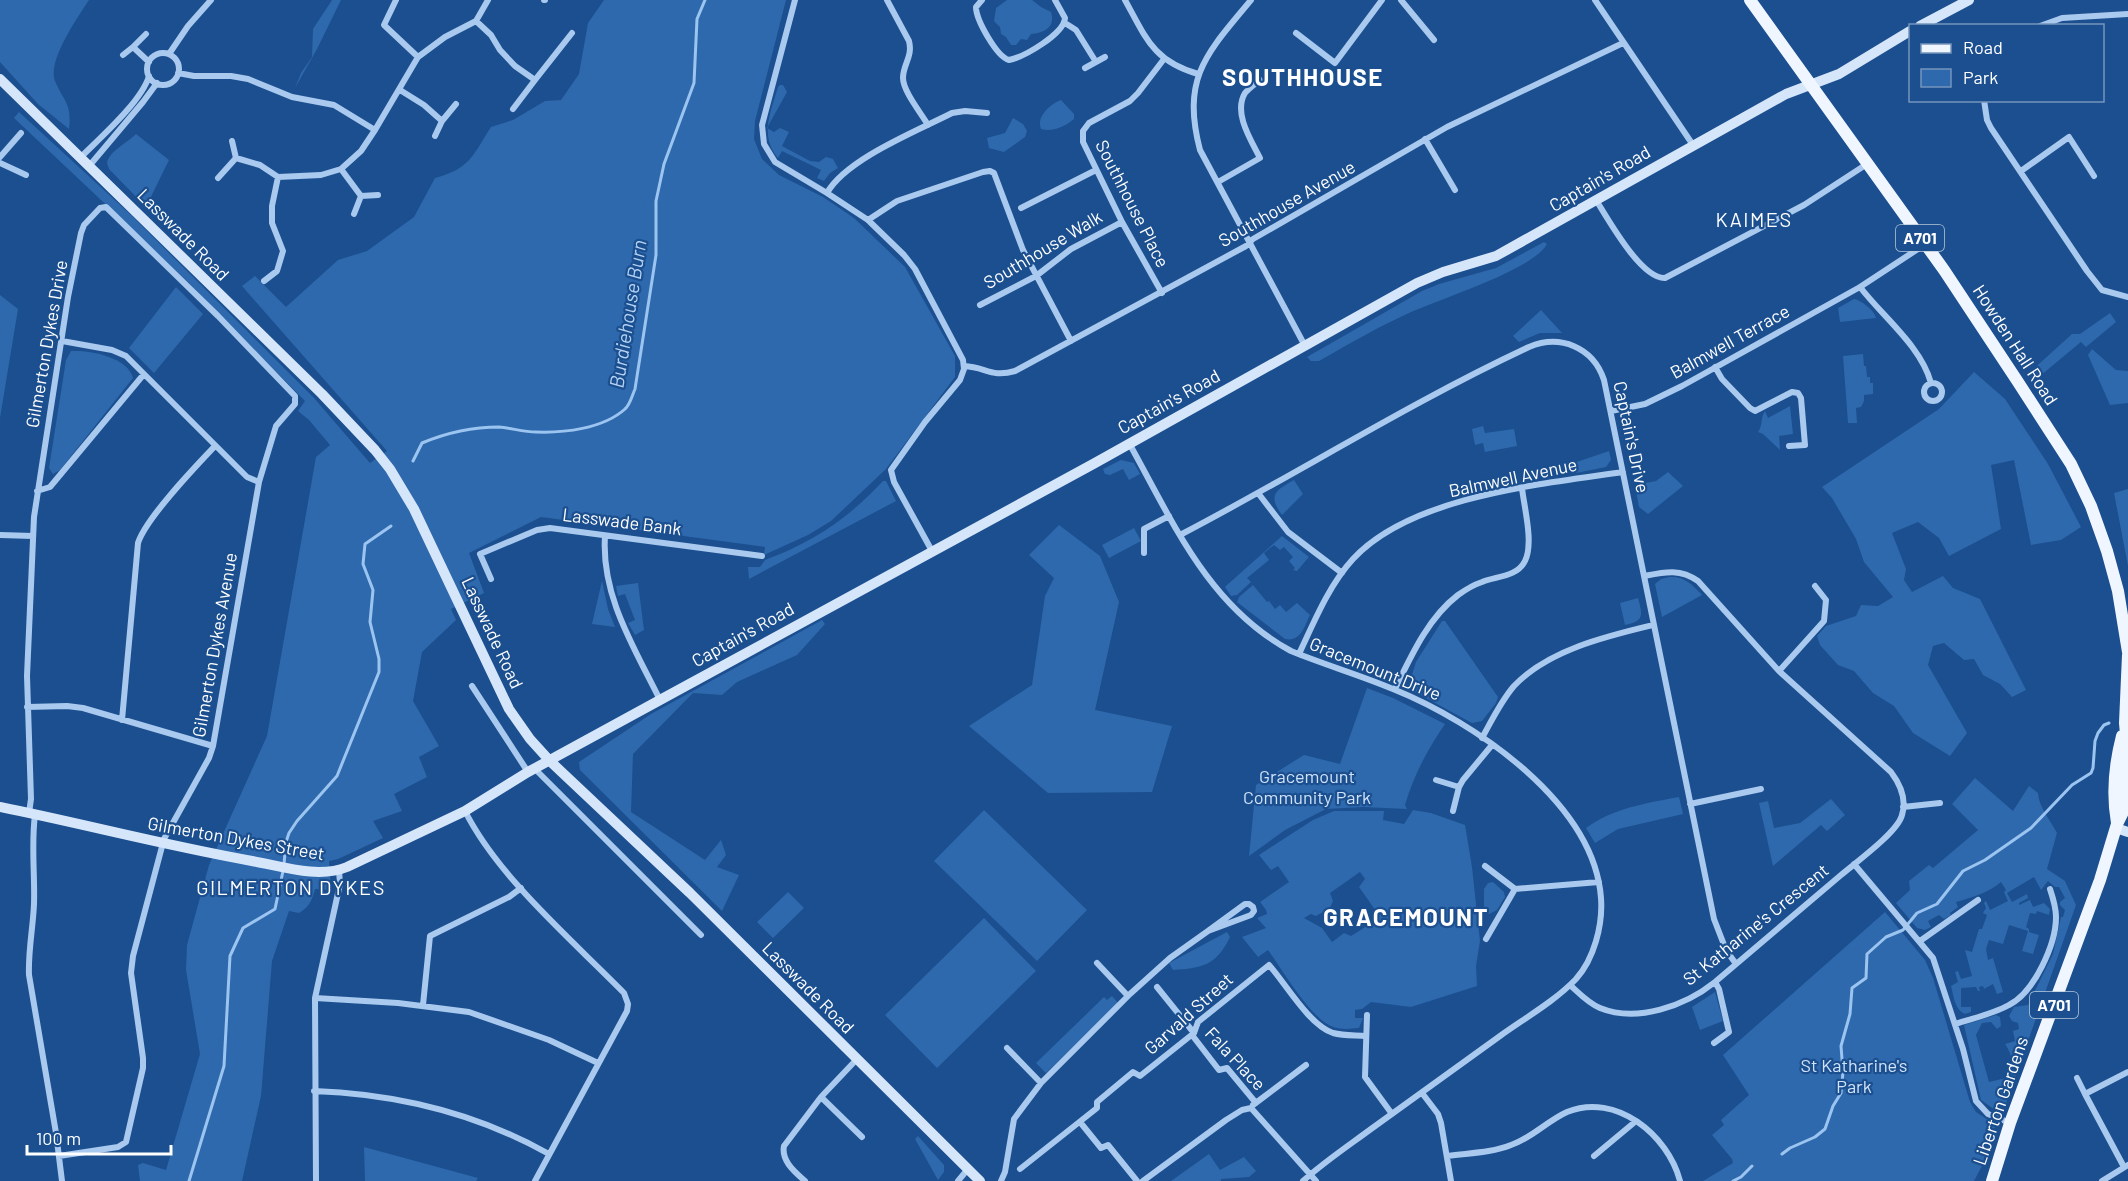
<svg xmlns="http://www.w3.org/2000/svg" width="2128" height="1181" font-family="Barlow,sans-serif">
<style>
.green{fill:#2e69ad;fill-rule:evenodd}
.lines{fill:none;stroke-linecap:round;stroke-linejoin:round}
.stream{stroke:#9cc4f0;stroke-width:3}
.street{stroke:#a9c9ee;stroke-width:6}
.secondary{stroke:#d6e6fa;stroke-width:10}
.primary{stroke:#f0f6ff;stroke-width:12}
.labels{text-anchor:middle;stroke-width:4.5;stroke-linejoin:round;paint-order:stroke}
.shield{fill:#1b4f8f;stroke:#bbcadd;stroke-width:1.5}
.shield-label{font-size:16px;font-weight:bold;fill:#fff}
.street-label{font-size:18px;fill:#fff;stroke:#1b4f8f}
.park-label{font-size:18px;fill:#cfe3fa;stroke:#1b4f8f}
.neighbourhood-label{font-size:20px;letter-spacing:1.5px;fill:#fff;stroke:#1b4f8f}
.water-label{font-size:20px;font-style:italic;fill:#b5d3f5;stroke:#1b4f8f}
.district-label{font-size:24px;font-weight:bold;letter-spacing:1.5px;fill:#fff;stroke:#1b4f8f}
</style>
<rect width="100%" height="100%" fill="#1b4f8f"/>
<!-- green -->
<path class="green" d="M0,0H89C78,17 47,61 55,81C64,102 72,103 69,129L38,104L0,62Z
M332,0H341L317,49L295,88L301,73L312,57L313,29Z
M604,0H786L755,121L754,139L762,159L779,175L823,197L854,218L905,267L955,356V377L886,469L831,521L808,535L764,555L765,547L541,517L469,553L484,593L451,609L456,620L422,652L413,701L439,746L419,757L427,777L394,794L402,811L373,821L383,838L338,859L329,861L331,890L315,889C312,901 309,907 299,913L289,911L272,961L261,1096L242,1181H140L138,1165L143,1163L166,1170L200,1054L186,970L187,945L209,865L267,736L316,457L330,445L309,420L298,411L305,401L188,282L14,118L19,112L131,215L314,398L370,463L387,451L242,286L255,276L286,307L338,260L367,251L414,217L435,178C470,169 473,155 491,127L513,120L545,101L561,100L579,74L588,23Z
M1007,0H1032L1041,7L1051,12C1056,27 1044,33 1031,34L1027,40L1021,39L1016,45H1011L1006,37L1001,34L1000,27L994,21L996,8Z
M780,85H783L787,92L767,128L774,132L780,128L789,132L782,146L810,161L819,162L826,157L833,159L838,168L830,173L824,181L817,178L821,170L782,151L778,158C759,136 771,111 778,87Z
M1061,100L1074,114V119C1064,127 1054,132 1041,129C1036,117 1050,104 1061,100Z
M1013,118L1023,124L1027,131L1025,137L1004,152L989,148L987,138L1005,133Z
M136,134L169,160L146,207L109,169L107,163C109,151 127,143 136,134Z
M1544,242L1547,244C1533,270 1439,299 1409,313C1378,327 1349,344 1319,361H1311L1307,357L1422,291L1439,284L1496,268Z
M176,287L203,314L154,373L129,348Z
M0,295L18,309L0,418Z
M1854,299C1861,300 1875,311 1876,318L1840,322L1838,308Z
M1541,310L1562,333H1540L1519,342L1513,336Z
M2110,313L2116,322L2086,347L2081,342L2035,380L2030,372L2072,334H2080Z
M2092,349L2116,370L2128,371V403L2110,405L2088,355Z
M71,351C90,350 128,357 133,378L60,470L53,474L49,468L66,360Z
M1863,354L1864,366H1866L1867,377H1870V383H1873V394L1864,395V401L1861,407L1856,408L1857,423H1848L1843,356Z
M1974,372L2005,399L2048,464L2081,527L2061,540L2031,545L2014,460L1991,465L2001,529L1949,556L1939,538L1918,522L1892,533L1906,569L1904,580L1912,592L1943,576L1953,588L1980,599L2026,690L2012,697L2000,684L1983,675L1974,659L1964,660L1944,643L1933,646L1928,665L1967,733L1950,756L1913,733L1894,706L1873,693L1854,671L1838,665L1820,645L1817,636L1826,626L1856,616L1861,605L1878,606L1893,597L1864,562L1856,539L1832,498L1822,487L1939,409Z
M1790,406L1793,434L1779,436L1780,450L1763,434L1758,432C1763,425 1760,418 1765,411L1768,418Z
M1483,426L1485,433L1514,429L1517,446L1485,452L1483,443L1475,445L1472,429Z
M1609,451L1611,460L1606,467L1576,473L1574,463Z
M1121,460L1134,463L1140,474L1129,480L1123,469L1110,475L1105,474L1103,469Z
M1668,472L1683,486L1648,514L1639,507L1635,485L1656,481Z
M1294,480L1303,494L1282,515C1267,495 1276,490 1294,480Z
M883,481H886L896,501L749,579L748,567H760L765,560C815,541 846,520 883,481Z
M2128,489V566L2114,493Z
M1059,525L1100,556L1119,602L1095,710L1172,726L1152,792L1048,793L969,726L1032,685L1045,596L1054,578L1029,555Z
M1134,528L1141,541L1109,558L1102,545Z
M1282,536L1309,557L1297,571L1293,570L1295,568L1289,561L1293,557L1284,547L1280,550L1274,545L1264,553L1269,560L1247,578L1251,582L1237,595L1231,596L1225,587L1227,585Z
M1669,577C1684,576 1692,584 1702,595L1662,617L1655,584L1661,579Z
M602,581L608,609L615,627L592,624Z
M638,583L644,630L635,635L628,623L635,620L625,594L618,596L616,586Z
M1253,585L1267,602L1269,601L1275,609L1280,605L1286,612L1297,603L1310,615C1304,627 1301,642 1285,639L1237,602L1239,597Z
M1638,598C1643,616 1644,621 1625,625L1620,603Z
M822,620L825,624L797,655L737,682L722,695L693,693L633,754L631,812L705,860L721,840L726,855L717,867L739,875L722,911L580,770L579,762L651,714Z
M1442,621H1445L1498,697L1496,703L1482,721L1472,723L1415,692L1409,684L1416,662Z
M1367,688L1393,698L1445,724C1427,750 1414,775 1405,805L1407,809L1363,807L1326,809L1285,830L1249,856L1256,785L1304,755L1340,764Z
M1975,778L2013,811L2029,786L2038,793C2039,808 2050,819 2057,833L2047,869L2065,881L2076,905L2003,1112L1995,1110L1981,1100L1964,1025L1996,1015L2000,1017L2001,1026L1997,1029L1991,1022L1982,1023L1976,1035L1989,1082L2010,1077C2013,1063 2013,1056 2005,1044L2015,1041L2013,1031L2019,1029L2018,1023L2012,1021L2009,1016L2014,1007L2028,1005L2053,954L2061,917H2063L2065,910L2060,905V902L2065,898L2059,887H2055L2048,881L2041,890L2034,877L2007,893L2012,902L2027,894L2028,898L2019,903V905L2030,900L2033,907L2044,903L2050,909L2049,915L2037,911L2036,914L2030,913L2026,927L2029,929V932L2039,935L2033,954L2022,951L2028,931L2009,925L2003,944L1989,940L1986,949L1988,960L1993,958L2003,992L1997,994L1993,984L1984,989L1983,986L1979,987L1980,991H1978L1976,987L1961,988V1007H1971V1012L1965,1014C1954,1009 1954,996 1951,986L1958,982L1955,972L1958,971L1961,979L1972,976L1965,950L1972,952L1979,929H1982L1987,915L1983,913L1986,908L1984,903L1986,901L1990,910L2008,901L2004,892L2006,890L2001,882C1990,892 1971,898 1956,902L1958,907L1950,913L1951,915L1944,919L1939,915L1928,921L1931,927L1925,930L1917,928L1896,903L1910,890L1909,881L1929,865L1933,868L1978,830L1952,804Z
M1679,797L1683,814L1618,829L1595,843L1586,828C1613,808 1647,803 1679,797Z
M1831,799L1845,815L1827,831L1821,825L1773,866L1759,803L1768,801L1774,828L1800,823Z
M984,810L1087,910L1037,961L934,861Z
M1413,810L1431,813L1465,825L1472,867L1480,941L1476,966L1477,986L1411,1007L1371,1002L1362,1009L1355,1010V1018H1363L1359,1028C1350,1029 1340,1030 1331,1026C1309,1016 1283,971 1268,950L1258,957L1242,937L1266,928L1257,918L1267,914L1266,910L1260,902L1289,882L1278,866L1271,870L1259,855L1313,820L1334,811H1384L1383,820L1404,824ZM1360,872L1365,879L1359,887L1378,914V919L1351,936L1344,933L1332,942L1322,928L1304,918L1311,914L1316,916L1330,908L1333,901L1330,893Z
M1493,882L1504,892L1505,897L1497,910L1489,914L1484,912V889L1488,883Z
M788,892L804,908L773,938L757,922Z
M1885,912L1925,960L1933,978L1970,1102L1976,1112L1994,1124L1995,1127L1984,1162L1974,1181H1703L1733,1163L1732,1159L1712,1135L1724,1125L1721,1120L1749,1095L1723,1055Z
M984,918L1036,971L937,1068L885,1015Z
M1227,932L1230,937C1216,966 1202,968 1173,970L1169,963Z
M1715,992L1723,1021L1700,1030L1692,1007Z
M1112,996L1118,1003L1046,1073L1036,1063L1104,997L1107,1000Z
M918,1136L944,1165V1172L938,1180L915,1139Z
M364,1147L478,1178L476,1181H365Z
M1209,1154L1220,1170L1244,1157L1256,1171L1249,1177L1221,1179V1181H1171Z"/>
<g class="lines">
<!-- stream -->
<path class="stream" d="M413,461L422,443C446,433 473,427 499,427C511,428 524,432 536,432C563,433 603,429 625,409C630,405 632,396 635,389L656,255V201L664,164L694,83L697,19L705,0
M284,864L286,842L289,833L297,821L337,776L379,672V659L370,622L373,590L363,564L365,544L391,526
M1782,1154L1790,1148L1815,1137L1825,1129L1833,1106L1841,1093L1843,1072L1841,1046L1850,1014L1852,988L1866,978L1867,954L1886,937L1903,930L1917,913L1937,904L1963,871L1985,860L2031,828L2072,785L2091,773L2093,768L2095,741L2098,733L2104,725L2109,723
M189,1181L224,1066L230,956L243,928L275,909L283,871
M1733,1181L1741,1177L1752,1166"/>
<!-- street -->
<path class="street" d="M396,0L384,25L418,57
M544,0H545
M795,0L762,125L764,144L775,162L827,193L868,220L904,255L915,269L963,360L964,369L960,380L925,422L891,470L894,482L932,551
M887,0L909,41C913,57 903,64 903,78C903,91 921,113 928,125
M982,0L976,7C976,20 997,57 1009,60C1024,57 1064,34 1065,18L1055,0
M1125,0C1146,38 1153,61 1198,74
M1251,0C1207,53 1181,77 1200,150L1305,346
M1401,0L1434,40
M1595,0L1693,145
M476,21L491,35L500,50L515,66L535,80L572,33
M1065,23L1076,30L1096,62
M2040,26L2062,18L2128,14
M1296,33L1335,63L1382,0
M146,34L133,47L149,62
M147 69a16 16 0 1 1 32 0a16 16 0 1 1-32 0Z
M169,54L188,26L211,0
M123,55L133,47
M1085,68L1105,57
M178,73L194,76H231L248,79L292,97L334,105L375,130L418,57L445,37L476,21L488,0
M400,90L424,105L442,121
M1984,100L1987,120L1991,128L2087,271L2102,290L2128,297
M513,109L535,80
M435,136L442,121L456,104
M1425,139L1455,190
M232,141L236,158
M0,157L21,133
M81,157C100,138 142,101 149,76
M0,163L26,175
M90,165L143,102L157,83
M341,169L361,196L378,195
M2021,171L2069,137L2094,176
M218,178L236,158L260,165L278,177L321,175L341,169L361,151L375,130
M1218,182L1260,158C1251,140 1233,113 1245,93C1249,88 1255,84 1260,80
M827,193C846,159 917,131 952,113L965,111L987,113
M1596,200C1608,219 1641,279 1665,278L1804,205L1867,164
M1021,208L1096,170
M354,214L361,196
M868,220L897,201L983,172L990,171L994,173L1023,250L1071,341
M264,281L277,271L283,251L272,223V206L278,177
M1860,287C1883,317 1921,346 1931,383
M1162,293L1122,222L1083,142V131L1089,123L1130,101L1138,93L1164,59
M980,305L1036,276L1071,249L1122,222
M62,341L112,350L126,356L247,477L259,482
M964,366C986,367 991,378 1015,371L1246,246L1253,239L1447,127L1623,43
M1715,367L1722,379L1750,408L1755,411L1792,392L1798,393L1801,398L1805,445L1789,446
M1924 392a9 9 0 1 1 18 0a9 9 0 1 1-18 0Z
M1611,411L1645,404L1682,386L1860,287L1924,245
M1129,443C1173,522 1208,606 1291,651C1325,665 1360,675 1393,689C1475,722 1594,803 1601,898C1603,925 1594,959 1576,979C1555,1001 1525,1018 1500,1036C1457,1067 1414,1098 1371,1129C1348,1146 1324,1162 1303,1181
M37,491L50,487L144,374
M1258,493L1288,532L1342,573
M0,535L33,536
M1180,535C1297,474 1409,403 1529,347C1560,334 1593,347 1604,380L1714,919L1726,950L1736,964
M605,536C601,596 634,647 660,700
M1144,553V529L1169,516
M491,579L480,554L537,530L550,528L762,556
M1299,654C1314,622 1329,585 1353,559C1411,496 1542,484 1623,472
M1779,671L1824,621L1826,600L1815,586
M472,686L528,772
M1395,689C1411,656 1428,618 1458,595C1465,590 1473,585 1482,582C1497,576 1517,577 1525,561C1534,543 1524,507 1522,488
M27,707L67,706L83,708L213,746
M122,720L138,543C146,518 195,467 215,446
M1482,738C1492,720 1501,701 1514,686C1548,650 1607,636 1653,625
M535,769L701,935
M1436,780L1459,787
M1690,804L1761,789
M1903,807L1940,803
M465,811C498,877 572,940 624,993L628,1004L627,1011L535,1181
M1453,811L1459,787L1463,780L1492,745
M29,813L31,799L27,676L34,517L68,297L81,233L84,225L100,208L106,207L218,316L295,396V404L276,426L259,482L213,746L209,758L164,839L133,956L131,973L143,1058V1068L126,1142L118,1147L59,1156
M35,815C31,844 35,875 34,904C33,928 28,951 29,975L56,1133L62,1181
M1854,864L1933,958L1963,1049L1976,1101L1988,1114L2010,1123
M1485,866L1515,889L1486,939
M1515,889L1599,882
M1245,904H1249L1253,907L1254,911L1251,915L1208,931Z
M1920,941L1978,900
M1097,963L1128,996
M1570,985C1579,993 1588,1003 1600,1008C1637,1023 1685,1006 1715,982C1757,946 1799,911 1841,875C1855,863 1898,832 1902,815C1907,799 1900,784 1891,772L1779,671L1698,581C1680,568 1664,572 1644,576
M1157,987L1194,1033
M315,998L398,1003L469,1012L549,1040L598,1063
M423,1005L430,936L509,897L521,888
M1367,1015L1365,1077L1392,1114
M1955,1024C1973,1018 1993,1014 2009,1005C2034,993 2056,944 2056,917C2056,907 2053,898 2050,889
M1192,1035L1219,1070L1227,1068L1256,1103
M1714,1043L1729,1032L1719,989L1715,982
M1007,1048L1041,1083
M2077,1078L2085,1094
M314,1091C397,1094 476,1113 549,1154
M1422,1093L1438,1114L1441,1123L1451,1181
M821,1097L862,1137
M1253,1105L1306,1065
M1080,1122L1101,1148L1108,1145L1137,1181
M1448,1156C1469,1153 1491,1153 1511,1145C1532,1138 1547,1121 1567,1112C1616,1092 1668,1135 1680,1181
M1594,1156L1636,1121
M2124,1167L2085,1094L2128,1072
M1020,1169L1097,1108V1102L1133,1072L1140,1076L1194,1033L1198,1022L1269,965C1286,984 1309,1025 1333,1033C1344,1036 1356,1035 1366,1036
M316,1181L315,998L340,884L339,870
M805,1181C795,1172 781,1161 784,1146L821,1097L857,1059
M958,1181L968,1169
M1001,1181L1005,1172L1014,1119L1041,1083L1130,994L1170,958L1208,931
M1143,1181L1226,1120L1242,1110L1251,1108L1316,1181
M2102,1181L2128,1165"/>
<!-- secondary -->
<path class="secondary" d="M1920,26L1969,0
M0,79L322,394L375,450L390,469L414,509L509,709L530,739L550,761L690,893L980,1181
M0,807C84,824 167,846 252,861C281,866 318,879 347,867L465,811L528,772L660,700L1095,463L1417,283L1443,272L1496,256L1786,94L1839,74L1910,31
M2116,828L2128,832"/>
<!-- primary -->
<path class="primary" d="M1750,0L1944,270L2018,382L2071,464L2091,506L2107,551L2118,591L2128,652
M2117,823C2112,795 2115,763 2122,736
M1992,1181L2010,1123L2100,880L2117,824L2123,812L2127,775V745L2125,723L2128,655"/>
</g>
<g class="labels">
<!-- shield labels -->
<g class="shield">
<rect x="1896" y="225" width="48" height="26" rx="4.5"/>
<rect x="2030" y="992" width="48" height="26" rx="4.5"/>
</g>
<g class="shield-label">
<text x="1920" y="244">A701</text>
<text x="2054" y="1011">A701</text>
</g>
<!-- street labels -->
<g class="street-label">
<text transform="translate(1600 179) rotate(-30)" y="6">Captain's Road</text>
<text transform="translate(1132 204) rotate(63)" y="6">Southhouse Place</text>
<text transform="translate(1287 204) rotate(-30)" y="6">Southhouse Avenue</text>
<text transform="translate(183 235) rotate(45)" y="6">Lasswade Road</text>
<text transform="translate(1043 250) rotate(-31)" y="6">Southhouse Walk</text>
<text transform="translate(1730 342) rotate(-29)" y="6">Balmwell Terrace</text>
<text transform="translate(47 344) rotate(-80)" y="6">Gilmerton Dykes Drive</text>
<text transform="translate(2015 345) rotate(57)" y="6">Howden Hall Road</text>
<text transform="translate(1169 402) rotate(-29)" y="6">Captain's Road</text>
<text transform="translate(1631 437) rotate(78)" y="6">Captain's Drive</text>
<text transform="translate(1513 478) rotate(-12)" y="6">Balmwell Avenue</text>
<text transform="translate(622 522) rotate(7)" y="6">Lasswade Bank</text>
<text transform="translate(492 633) rotate(65)" y="6">Lasswade Road</text>
<text transform="translate(743 635) rotate(-29)" y="6">Captain's Road</text>
<text transform="translate(215 645) rotate(-80)" y="6">Gilmerton Dykes Avenue</text>
<text transform="translate(1375 669) rotate(22)" y="6">Gracemount Drive</text>
<text transform="translate(236 839) rotate(10)" y="6">Gilmerton Dykes Street</text>
<text transform="translate(1756 925) rotate(-39)" y="6">St Katharine's Crescent</text>
<text transform="translate(808 988) rotate(45)" y="6">Lasswade Road</text>
<text transform="translate(1189 1014) rotate(-42)" y="6">Garvald Street</text>
<text transform="translate(1235 1059) rotate(47)" y="6">Fala Place</text>
<text transform="translate(2001 1101) rotate(-71)" y="6">Liberton Gardens</text>
</g>
<!-- park labels -->
<g class="park-label">
<text x="1307" y="783">Gracemount<tspan x="1307" dy="21">Community Park</tspan></text>
<text x="1854" y="1072">St Katharine's<tspan x="1854" dy="21">Park</tspan></text>
</g>
<!-- neighbourhood labels -->
<g class="neighbourhood-label">
<text x="1754" y="227">KAIMES</text>
<text x="291" y="895">GILMERTON DYKES</text>
</g>
<!-- water labels -->
<g class="water-label">
<text transform="translate(628 314) rotate(-81)" y="7">Burdiehouse Burn</text>
</g>
<!-- district labels -->
<g class="district-label">
<text x="1303" y="86">SOUTHHOUSE</text>
<text x="1406" y="926">GRACEMOUNT</text>
</g>
</g>
<!-- legend -->
<rect x="1909" y="24" width="195" height="78" fill="#1b4f8f" stroke="#7695bc" stroke-width="1.5"/>
<rect x="1921" y="44" width="30" height="9" fill="#f0f6ff" stroke="#7695bc" stroke-width="1.5"/>
<text x="1963" y="54" font-size="18" fill="#ffffff">Road</text>
<rect x="1921" y="69" width="30" height="18" fill="#2e69ad" stroke="#7695bc" stroke-width="1.5"/>
<text x="1963" y="84" font-size="18" fill="#ffffff">Park</text>
<!-- scale -->
<path d="M27 1145v9h144v-9" fill="none" stroke="#ffffff" stroke-width="3"/>
<text x="36" y="1145" font-size="18" fill="#ffffff" stroke="#1b4f8f" stroke-width="4.5" paint-order="stroke">100 m</text>
</svg>
